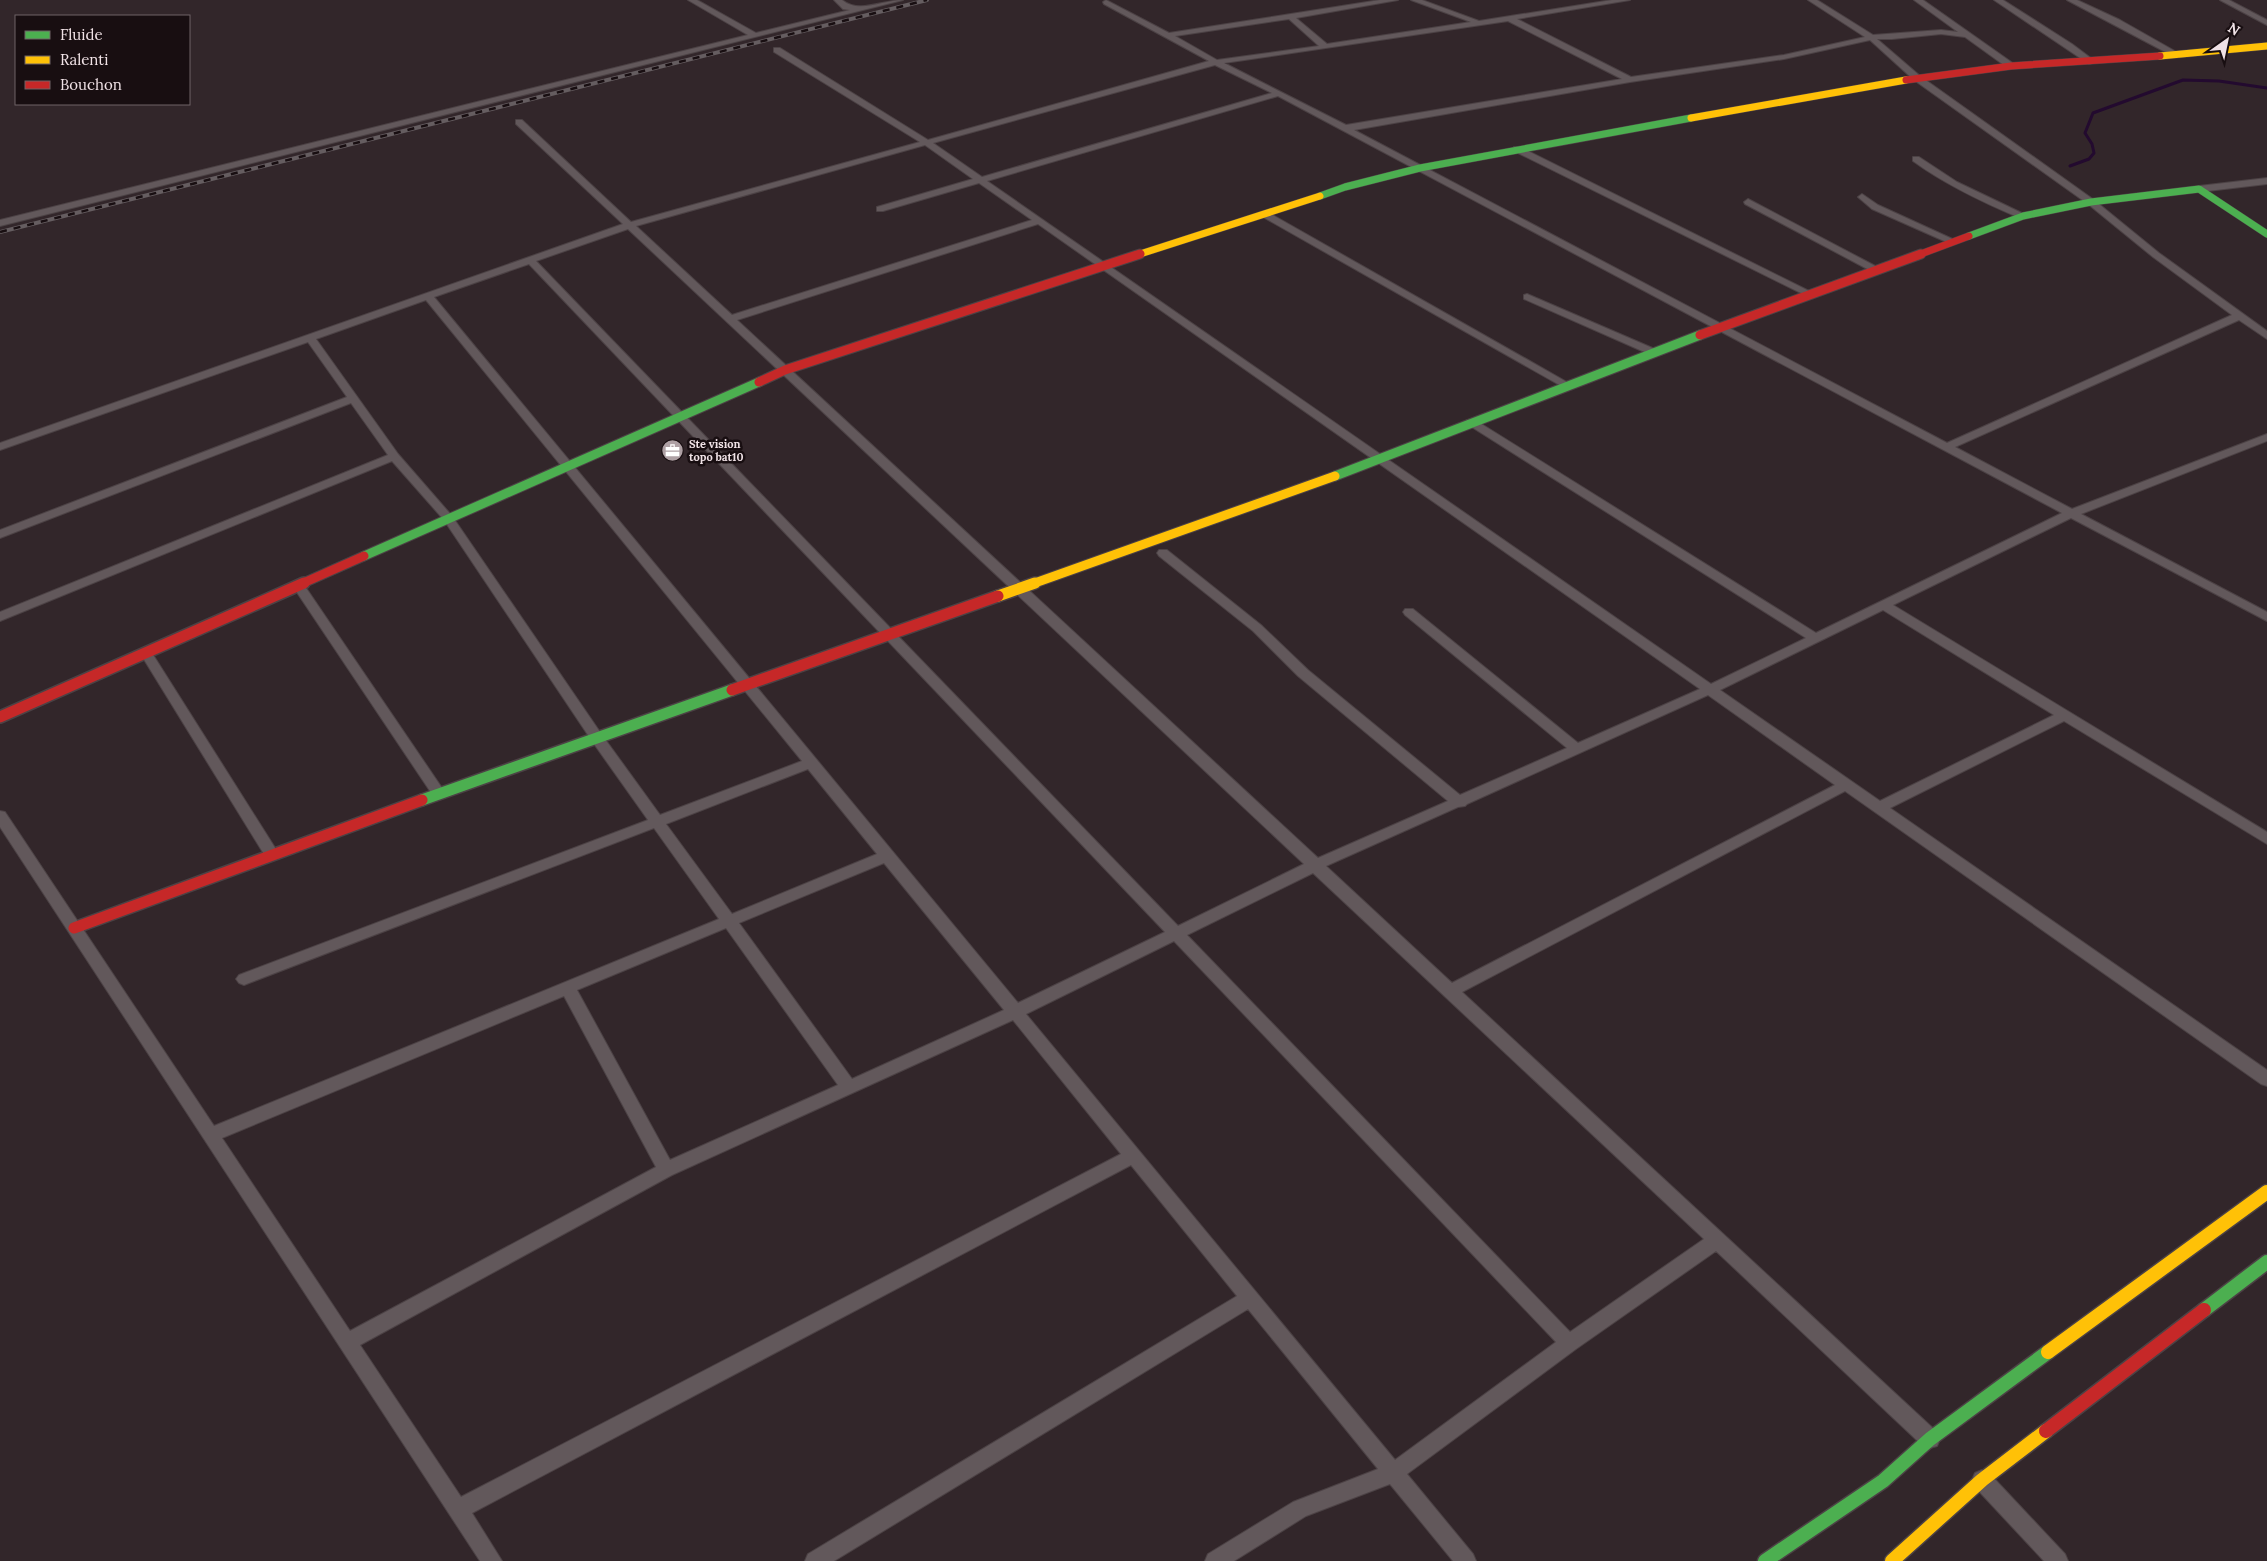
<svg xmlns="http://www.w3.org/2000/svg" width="2267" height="1561" font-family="Lora,serif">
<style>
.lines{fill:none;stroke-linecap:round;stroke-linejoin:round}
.stream{stroke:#230a2f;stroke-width:3}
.street-casing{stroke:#4c4245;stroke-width:2}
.fast-far3-casing{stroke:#4c4245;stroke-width:8}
.fast-far2-casing{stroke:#4c4245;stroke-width:11}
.fast-far1-casing{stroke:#4c4245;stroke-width:14}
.fast-casing{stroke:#4c4245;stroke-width:17}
.slow-far3-casing{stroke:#4c4245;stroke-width:8}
.slow-far2-casing{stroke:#4c4245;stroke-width:11}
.slow-far1-casing{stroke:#4c4245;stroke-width:14}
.slow-casing{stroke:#4c4245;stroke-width:17}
.jam-far3-casing{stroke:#4c4245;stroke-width:8}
.jam-far2-casing{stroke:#4c4245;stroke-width:11}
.jam-far1-casing{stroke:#4c4245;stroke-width:14}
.jam-casing{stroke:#4c4245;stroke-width:17}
.street{fill:#62585b;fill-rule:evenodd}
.fast-far3{stroke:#4caf50;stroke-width:7}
.fast-far2{stroke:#4caf50;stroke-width:9}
.fast-far1{stroke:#4caf50;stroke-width:11}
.fast{stroke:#4caf50;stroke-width:14}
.slow-far3{stroke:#ffc107;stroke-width:7}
.slow-far2{stroke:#ffc107;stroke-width:9}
.slow-far1{stroke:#ffc107;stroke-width:11}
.slow{stroke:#ffc107;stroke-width:14}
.jam-far3{stroke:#c62828;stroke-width:7}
.jam-far2{stroke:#c62828;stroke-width:9}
.jam-far1{stroke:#c62828;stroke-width:11}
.jam{stroke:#c62828;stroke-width:14}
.rail-casing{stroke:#655d60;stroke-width:4}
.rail{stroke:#180e11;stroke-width:2.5;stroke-dasharray:7;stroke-linecap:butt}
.labels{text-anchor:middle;stroke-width:5;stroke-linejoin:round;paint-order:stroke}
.far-poi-label{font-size:11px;font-weight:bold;fill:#f0e2e6;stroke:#180e11;text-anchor:start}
</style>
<rect width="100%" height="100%" fill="#32262a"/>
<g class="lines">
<!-- stream -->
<path class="stream" d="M2070,166L2089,159L2094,153L2092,144L2085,133L2093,113L2183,80L2219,81L2267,88"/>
<defs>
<path id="street" d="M688,0H697L756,33L850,10L843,9L834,0H842C859,14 883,0 903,0L0,226V220L748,35Z
M1106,0L1169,33L1380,0H1398L1296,18L1327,44L1471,22L1411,0H1422L1479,21L1612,0H1630L1517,19L1631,77L1784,55L1865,37L1808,0H1817L1873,35L1941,30L1958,32L1914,0H1923L2014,64V68H2008L1965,37L1941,34L1892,39H1877L1920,76L2094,200L2159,253L2267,331V339L2239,320L1955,447L2072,509L2267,434V441L2081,514L2267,612V621L2071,518L1893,605L2267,832V844L2064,721L1890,808L2267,1070V1086L2261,1084L1845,791L1462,992L1937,1432L1940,1439L1937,1446L1930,1448L1923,1446L1716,1251L1576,1349L1407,1474L1473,1554L1476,1561H1453L1390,1484L1306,1516L1234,1561H1205L1208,1554L1293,1502L1378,1469L1248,1309L834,1561H805L808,1554L1237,1296L1131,1165L472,1513L502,1561H480L0,827V811L5,812L214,1126L719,919L654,828L249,983L244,985L239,983L236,979L239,975L648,820L592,741L444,520L392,461L0,621V612L388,455L351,403L0,538V530L347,397L308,342L0,450V443L623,224L516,124V120H522L631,222L920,142L774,52V48H780L928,140L1209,61L1104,4L1103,2ZM1289,19L1319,46L1217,60L1175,36ZM1508,21L1622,79L1346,125L1224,63ZM1870,40L1914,80L2088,204L2153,257L2232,315L1947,443L1354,130L1630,82L1784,59ZM1215,65L1272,93L982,177L933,143ZM1278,96L2062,513L1816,633L1475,420H1467V424L1806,638L1711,684L987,181ZM925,145L973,179L877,207V211H883L979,183L1032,220L732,315L636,226ZM1038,224L1700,689L1578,743L1413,609H1405L1403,612L1405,615L1567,748L1460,795L1308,670L1261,625L1167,550H1159L1157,553L1159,556L1253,631L1298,676L1448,801L1318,858L737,320ZM628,229L1304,864L1178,926L536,261ZM529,264L1165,932L1018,1003L434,297ZM426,300L802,761L660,815L602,735L452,516L398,454L316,339ZM1883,610L2054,715L1880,801L1720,690ZM1708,695L1835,785L1452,983L1326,866L1458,807L1465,806L1467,804ZM808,769L877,854L732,914L666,824ZM884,863L1004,1010L852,1079L739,923ZM1313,873L1704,1239L1570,1332L1187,935ZM726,928L838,1085L670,1160L577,990ZM1174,941L1556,1342L1395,1460L1026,1014ZM564,996L656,1167L350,1331L222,1138ZM1013,1020L1121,1154L461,1497L360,1345L672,1175Z
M1994,0H2003L2072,44L2096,62L2089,64Z
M2067,0H2077L2120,20L2180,54L2173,56Z
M2220,0H2229L2267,20V25Z
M1514,147H1520L1815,294L1810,297L1807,296L1514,151Z
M1913,157H1919L1957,182L2028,216L2020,218C1982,202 1946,185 1913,161Z
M2267,178V184L2199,192L2195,189L2199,186Z
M1862,194L1878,205L1959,242L1951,244L1872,209L1858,197Z
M1748,199L1879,268L1881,270L1879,272H1873L1745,204L1744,202Z
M1263,213H1269L1572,385L1571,387H1563L1263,217Z
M1527,294L1657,350L1658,352L1657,354H1649L1524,299V295Z
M298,581L302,582L444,791L446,794L444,797H434L292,585Z
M146,649L150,650L277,851L279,855L277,859H267L140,653Z
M1982,1470L1989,1473L2065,1554L2068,1561H2044L1975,1487L1972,1480L1975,1473Z"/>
<path id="fast-far3" d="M1320,196L1345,187L1420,168L1691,118
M1969,236L2023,216L2091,202L2199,189L2267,234"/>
<path id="fast-far2" d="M1335,476L1700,335
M364,556L759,382"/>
<path id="fast-far1" d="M422,800L732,690"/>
<path id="fast" d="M2204,1310L2267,1262
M1765,1561L1883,1481L1930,1439L2048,1352"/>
<path id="slow-far3" d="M2160,56L2267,46
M1691,118L1906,80
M1140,254L1320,196"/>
<path id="slow-far2" d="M1032,584L1335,476"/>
<path id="slow-far1" d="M998,596L1035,583"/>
<path id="slow" d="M2048,1352L2267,1192
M1892,1561L1982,1480L2046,1431"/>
<path id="jam-far3" d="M1906,80L2011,66L2160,56
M1137,255L1140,254
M1918,255L1969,236"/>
<path id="jam-far2" d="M1700,335L1921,254
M759,382L785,370L1140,254
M301,584L364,556"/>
<path id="jam-far1" d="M732,690L998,596
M0,717L304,583
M74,928L422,800"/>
<path id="jam" d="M2046,1431L2204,1310"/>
</defs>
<!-- street casing -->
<use href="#street" class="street-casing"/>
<!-- fast-far3 casing -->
<use href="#fast-far3" class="fast-far3-casing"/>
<!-- fast-far2 casing -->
<use href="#fast-far2" class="fast-far2-casing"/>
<!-- fast-far1 casing -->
<use href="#fast-far1" class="fast-far1-casing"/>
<!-- fast casing -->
<use href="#fast" class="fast-casing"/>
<!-- slow-far3 casing -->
<use href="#slow-far3" class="slow-far3-casing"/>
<!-- slow-far2 casing -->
<use href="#slow-far2" class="slow-far2-casing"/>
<!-- slow-far1 casing -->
<use href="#slow-far1" class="slow-far1-casing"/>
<!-- slow casing -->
<use href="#slow" class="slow-casing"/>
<!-- jam-far3 casing -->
<use href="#jam-far3" class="jam-far3-casing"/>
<!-- jam-far2 casing -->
<use href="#jam-far2" class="jam-far2-casing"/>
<!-- jam-far1 casing -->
<use href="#jam-far1" class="jam-far1-casing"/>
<!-- jam casing -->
<use href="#jam" class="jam-casing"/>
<!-- street -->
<use href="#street" class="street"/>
<!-- fast-far3 -->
<use href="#fast-far3" class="fast-far3"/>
<!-- fast-far2 -->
<use href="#fast-far2" class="fast-far2"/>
<!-- fast-far1 -->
<use href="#fast-far1" class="fast-far1"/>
<!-- fast -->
<use href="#fast" class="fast"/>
<!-- slow-far3 -->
<use href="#slow-far3" class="slow-far3"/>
<!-- slow-far2 -->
<use href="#slow-far2" class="slow-far2"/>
<!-- slow-far1 -->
<use href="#slow-far1" class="slow-far1"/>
<!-- slow -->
<use href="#slow" class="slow"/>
<!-- jam-far3 -->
<use href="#jam-far3" class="jam-far3"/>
<!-- jam-far2 -->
<use href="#jam-far2" class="jam-far2"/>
<!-- jam-far1 -->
<use href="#jam-far1" class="jam-far1"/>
<!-- jam -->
<use href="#jam" class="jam"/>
<defs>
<path id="rail" d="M0,232L927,0"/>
</defs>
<!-- rail casing -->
<use href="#rail" class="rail-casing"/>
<!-- rail -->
<use href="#rail" class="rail"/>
</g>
<!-- icons -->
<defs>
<symbol id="office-disc" viewBox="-11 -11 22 22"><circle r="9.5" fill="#aea0a4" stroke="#180e11"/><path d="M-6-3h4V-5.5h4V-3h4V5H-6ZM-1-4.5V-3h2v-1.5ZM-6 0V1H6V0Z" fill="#fff"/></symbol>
</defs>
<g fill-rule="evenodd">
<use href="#office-disc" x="660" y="438" width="25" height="25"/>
</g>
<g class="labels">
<!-- far-poi labels -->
<g class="far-poi-label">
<text x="689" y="448">Ste vision<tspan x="689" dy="13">topo bat10</tspan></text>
</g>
</g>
<!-- legend -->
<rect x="15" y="15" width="175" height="90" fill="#180e11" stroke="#6e6366"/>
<rect x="25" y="31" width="25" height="8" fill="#4caf50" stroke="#6e6366"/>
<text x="60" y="40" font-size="15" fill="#f0e2e6">Fluide</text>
<rect x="25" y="56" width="25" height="8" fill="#ffc107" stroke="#6e6366"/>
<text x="60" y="65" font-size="15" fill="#f0e2e6">Ralenti</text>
<rect x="25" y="81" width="25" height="8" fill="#c62828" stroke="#6e6366"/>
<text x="60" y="90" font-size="15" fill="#f0e2e6">Bouchon</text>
<!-- north arrow -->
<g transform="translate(2227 40) rotate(33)" stroke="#180e11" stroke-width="4" paint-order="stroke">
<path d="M0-4L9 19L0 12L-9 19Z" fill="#f0e2e6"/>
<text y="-8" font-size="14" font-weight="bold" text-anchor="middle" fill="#f0e2e6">N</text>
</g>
</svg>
